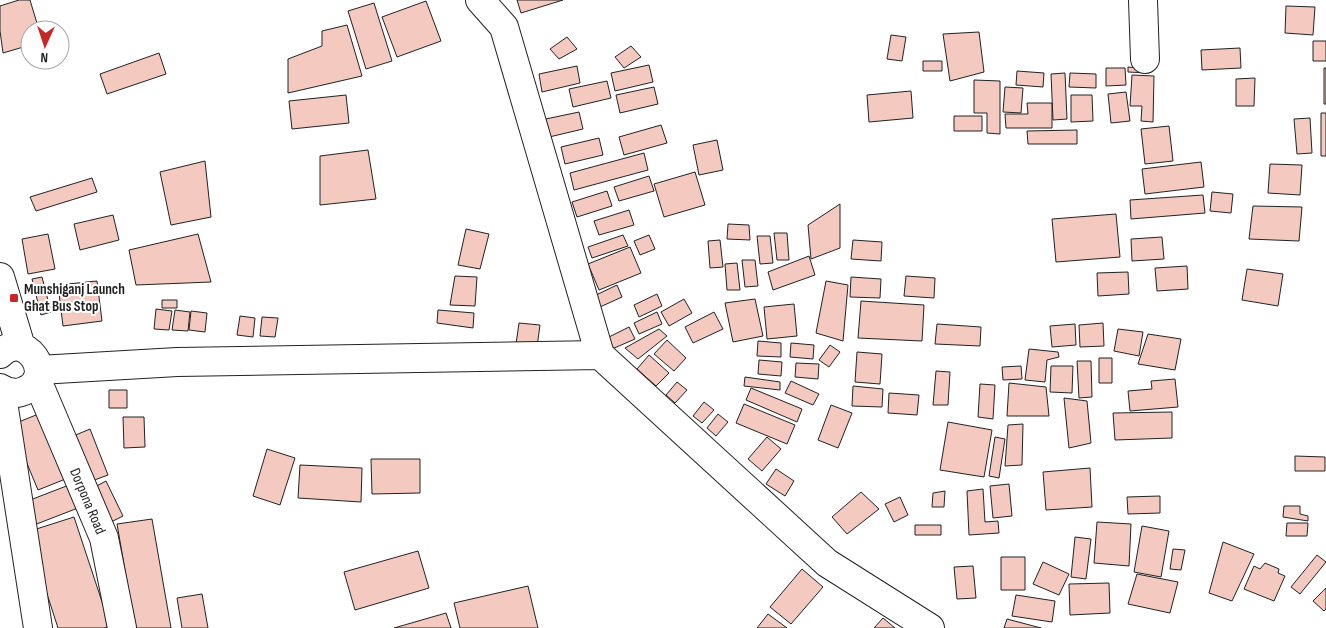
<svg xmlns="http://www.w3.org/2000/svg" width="1326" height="628" font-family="'Sofia Sans Condensed',sans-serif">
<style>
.building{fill:#f3c9c0;stroke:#222}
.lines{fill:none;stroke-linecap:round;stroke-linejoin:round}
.minor-casing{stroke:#222;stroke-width:30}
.major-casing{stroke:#222;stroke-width:30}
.minor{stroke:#fff;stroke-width:28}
.major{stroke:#fff;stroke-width:28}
.poi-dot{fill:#c62828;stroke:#fff;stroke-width:2}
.labels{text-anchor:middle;stroke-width:4;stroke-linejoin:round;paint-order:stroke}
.poi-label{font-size:15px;font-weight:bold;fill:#222;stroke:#fff;text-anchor:start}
.street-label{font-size:15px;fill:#222;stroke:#fff}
</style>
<rect width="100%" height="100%" fill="#fff"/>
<!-- building -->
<path class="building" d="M19,0H30L39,30H30V45L3,53L0,31V6Z
M517,0H563L521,13Z
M426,1L441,41L397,57L382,17Z
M374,3L392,61L366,69L348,11Z
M1286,6L1315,7L1313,35L1285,33Z
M347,25L362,76L288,93V59L322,46V31Z
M979,32L984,72L950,81L943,34Z
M891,35L906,37L902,61L887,59Z
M567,37L577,49L559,59L550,49Z
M1313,41H1326V61H1313Z
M631,46L641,57L624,68L615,57Z
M1240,48L1241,68L1202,70L1201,50Z
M159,53L166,74L107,94L100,74Z
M923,61H942V71H923Z
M649,65L653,82L615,91L611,73Z
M577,66L580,83L542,92L539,74Z
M1128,67L1149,69V73L1128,72Z
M1106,68H1125L1126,85L1106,86Z
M1324,68H1326V104H1324Z
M1017,71L1044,73L1043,87L1016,85Z
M1065,73L1067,119L1053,120L1051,74Z
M1070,73L1096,74V88L1069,87Z
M1132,75L1154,76L1153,122L1141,121L1142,106H1130Z
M1255,78L1254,106H1236V79Z
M974,80L1000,81V134L987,133V113H974Z
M607,81L611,98L573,107L569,89Z
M654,87L658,104L620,113L616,95Z
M1005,87L1023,88L1021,113L1003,112Z
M911,91L913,118L869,122L867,95Z
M1126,92L1130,121L1111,123L1108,94Z
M346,95L349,123L292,129L289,101Z
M1071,95H1092L1093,121L1071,122Z
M1027,103H1052V128H1006L1005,114H1028Z
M579,112L583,129L545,138L541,120Z
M1321,113H1326V156H1321Z
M954,116H982V131H954Z
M1310,118L1312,153L1297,154L1294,119Z
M661,125L667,143L624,155L619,137Z
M1169,126L1173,161L1145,164L1141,129Z
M1077,130V144H1028L1027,131Z
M599,138L603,155L565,164L561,147Z
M717,140L723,170L699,175L693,145Z
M368,150L376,199L320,205V156Z
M644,153L648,170L574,190L570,173Z
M205,161L211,217L171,225L160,172Z
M1201,162L1204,187L1145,194L1142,169Z
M1270,164L1302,165L1300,195L1268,193Z
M695,172L705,205L664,217L654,184Z
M649,176L654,191L619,201L614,187Z
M92,178L97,192L36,211L30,197Z
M607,191L612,206L577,217L572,202Z
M1212,192L1233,194L1231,213L1210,211Z
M1203,195L1205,213L1131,219L1130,200Z
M840,204V248L811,259L808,225Z
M1253,206L1302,207L1299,241L1249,239Z
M629,210L634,225L599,235L594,221Z
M1116,214L1120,257L1056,262L1052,219Z
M113,215L119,240L80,250L74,224Z
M728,224L749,225L750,240L727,239Z
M466,229L489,234L480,269L458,265Z
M774,233H787L789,260H777Z
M48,234L55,269L28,274L22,239Z
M198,234L211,282L136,285L129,250Z
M623,235L628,246L592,258L588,247Z
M649,235L655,249L640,255L634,241Z
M757,236H770L773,263L760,264Z
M1162,237L1164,259L1132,261L1131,239Z
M720,240L723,267L710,268L708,241Z
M853,240L882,242L881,261L851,259Z
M630,247L641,273L599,290L588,264Z
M809,256L815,275L773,290L768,272Z
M742,260H755L758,286L745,287Z
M737,263L740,290H727L725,264Z
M1187,266L1188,289L1157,291L1155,268Z
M1247,269L1283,274L1278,306L1242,300Z
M1128,272L1129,294L1098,296L1097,273Z
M455,276L477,277L475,306L450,305Z
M906,276L935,278L934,298L904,296Z
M42,277L51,312L41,315L32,279Z
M851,277L881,279L880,298L850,297Z
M97,281L102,321L63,326L58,285Z
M826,281L848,285L843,341L816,333Z
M617,285L622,297L600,307L594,296Z
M657,294L662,306L639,317L634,305Z
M684,299L692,313L669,326L661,312Z
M755,299L763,336L733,342L725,303Z
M162,300H177V308H162Z
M861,301L924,305L922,341L858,338Z
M794,304L797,336L767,339L764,307Z
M156,309L172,311L169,330L154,329Z
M175,310L190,312L188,331L172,330Z
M438,310L474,313L473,328L437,323Z
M191,311L207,313L205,332L189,330Z
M657,312L662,324L639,334L634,323Z
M714,312L723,329L693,343L685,327Z
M240,316L255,318L253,337L237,335Z
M262,317L278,318L275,337L260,336Z
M519,323L540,325L537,347L516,344Z
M1103,323L1104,346L1080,347L1079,325Z
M937,324L981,327L980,346L935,344Z
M1075,324L1076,345L1052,347L1050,326Z
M629,327L635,339L612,349L607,338Z
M659,329L667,336L638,359L625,348Z
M1118,329L1143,332L1139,356L1114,351Z
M1148,334L1181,339L1175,370L1138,364Z
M667,340L686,358L674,371L654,354Z
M758,341L781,343V357L757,356Z
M791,343L814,345L813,359L790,357Z
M830,345L840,352L829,367L819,360Z
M1029,349L1058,352L1059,357L1047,360L1045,382L1025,380Z
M857,352L882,354L880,384L855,382Z
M649,355L669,373L656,386L637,369Z
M1099,358H1112V383H1099Z
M759,360L782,362L781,376L758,374Z
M1077,361H1091L1092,397L1079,398Z
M796,363L819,364L818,379L795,377Z
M1021,366L1022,379L1003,380L1002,367Z
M1051,366H1073L1072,393L1050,392Z
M936,371L950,372L948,405H933Z
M745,377L780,382V390L744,386Z
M1175,379L1178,407L1130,411L1128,391L1152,389L1151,381Z
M791,381L819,394L813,405L785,393Z
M677,382L687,390L675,403L666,395Z
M1009,383L1046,387L1049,416H1007Z
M980,384L995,385L993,419L978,417Z
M853,386L883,389L882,407L852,406Z
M751,388L802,409L797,422L746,400Z
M109,390H127V408H109Z
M889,393L919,395L917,415L888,413Z
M1064,398L1087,401L1091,443L1069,448Z
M704,402L714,410L702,423L693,416Z
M744,404L795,425L787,444L736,423Z
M831,405L852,413L838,448L818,440Z
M46,411L73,476L38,490L11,425Z
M1172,412V438L1115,440L1113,413Z
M718,414L728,422L716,436L707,428Z
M123,417H144L145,447L124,448Z
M948,422L992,430L984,477L940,470Z
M1023,424L1022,465L1005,466L1008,425Z
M90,429L108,475L89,482L71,437Z
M767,437L781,449L762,471L748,459Z
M995,437L1005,439L999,478L989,476Z
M267,449L295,458L280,505L253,496Z
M1295,456L1325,457V471H1295Z
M371,459H420V493L372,494Z
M300,465L362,468L361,502L298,498Z
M1090,468L1092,507L1046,510L1043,472Z
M776,469L794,481L785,496L766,484Z
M106,481L123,516L109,523L91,489Z
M1009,484L1012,516L993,518L990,486Z
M69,485L78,508L34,525L25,502Z
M983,489L985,522L998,521L999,533L969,535L967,491Z
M945,491L944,507H932L933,493Z
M861,492L879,509L847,534L832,517Z
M1160,496V513L1128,514L1127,497Z
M900,497L908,515L894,522L885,504Z
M1284,506H1300V514L1308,516V521L1283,517Z
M74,517L110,626L104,628H58L27,532Z
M152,519L171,628H135L117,524Z
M1097,522L1131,524L1129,566L1094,563Z
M1287,523H1308L1307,536H1286Z
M915,525H941V535H915Z
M1142,526L1169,531L1161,577L1134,572Z
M1075,537L1091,539L1086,579L1071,577Z
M1223,542L1254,554L1232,601L1209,593Z
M1173,549L1185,550L1181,570L1170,569Z
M418,551L429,588L355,610L344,572Z
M1317,555L1326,562L1300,594L1291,587Z
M1001,557H1025V590H1001Z
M1043,562L1069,574L1059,595L1033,584Z
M1265,563L1279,569L1278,573L1285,576L1274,601L1244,589L1254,566L1260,569Z
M973,566L976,598L957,599L954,567Z
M802,569L823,587L791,624L770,607Z
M1137,574L1178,582L1170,613L1128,604Z
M1109,583L1110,613L1070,615L1069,584Z
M528,586L538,628H460L454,603Z
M1326,588V609L1324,611L1313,601Z
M202,594L208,628H182L177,598Z
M1016,595L1055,601L1052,622L1012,616Z
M446,613L451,628H394Z
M768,614L787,628H757Z
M883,618L895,628H874Z
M1007,619L1041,628H1004Z"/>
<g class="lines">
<defs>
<path id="minor" d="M480,0L504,27L600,355
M1143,0L1145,59
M37,380L104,538L122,628
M1,389L38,628"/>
<path id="major" d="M0,277L21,347
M0,354C25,328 57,376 26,390C17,395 8,393 0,388
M39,370L177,362L600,355L827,563L930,628"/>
</defs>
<!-- minor casing -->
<use href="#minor" class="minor-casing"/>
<!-- major casing -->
<use href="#major" class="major-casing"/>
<!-- minor -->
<use href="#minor" class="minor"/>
<!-- major -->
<use href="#major" class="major"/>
</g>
<!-- markers -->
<rect class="poi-dot" x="9" y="293" width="10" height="10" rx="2.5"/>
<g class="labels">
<!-- poi labels -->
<g class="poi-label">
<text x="24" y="294">Munshiganj Launch<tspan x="24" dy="17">Ghat Bus Stop</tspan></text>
</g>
<!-- street labels -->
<g class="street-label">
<text transform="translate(88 501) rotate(67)" y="5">Dorpona Road</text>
</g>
</g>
<!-- north arrow -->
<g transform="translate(45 45) rotate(183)"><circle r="24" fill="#ffffff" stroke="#a7a7a7"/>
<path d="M0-4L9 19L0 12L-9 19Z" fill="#c62828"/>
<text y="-8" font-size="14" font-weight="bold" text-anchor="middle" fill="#222222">N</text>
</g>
</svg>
